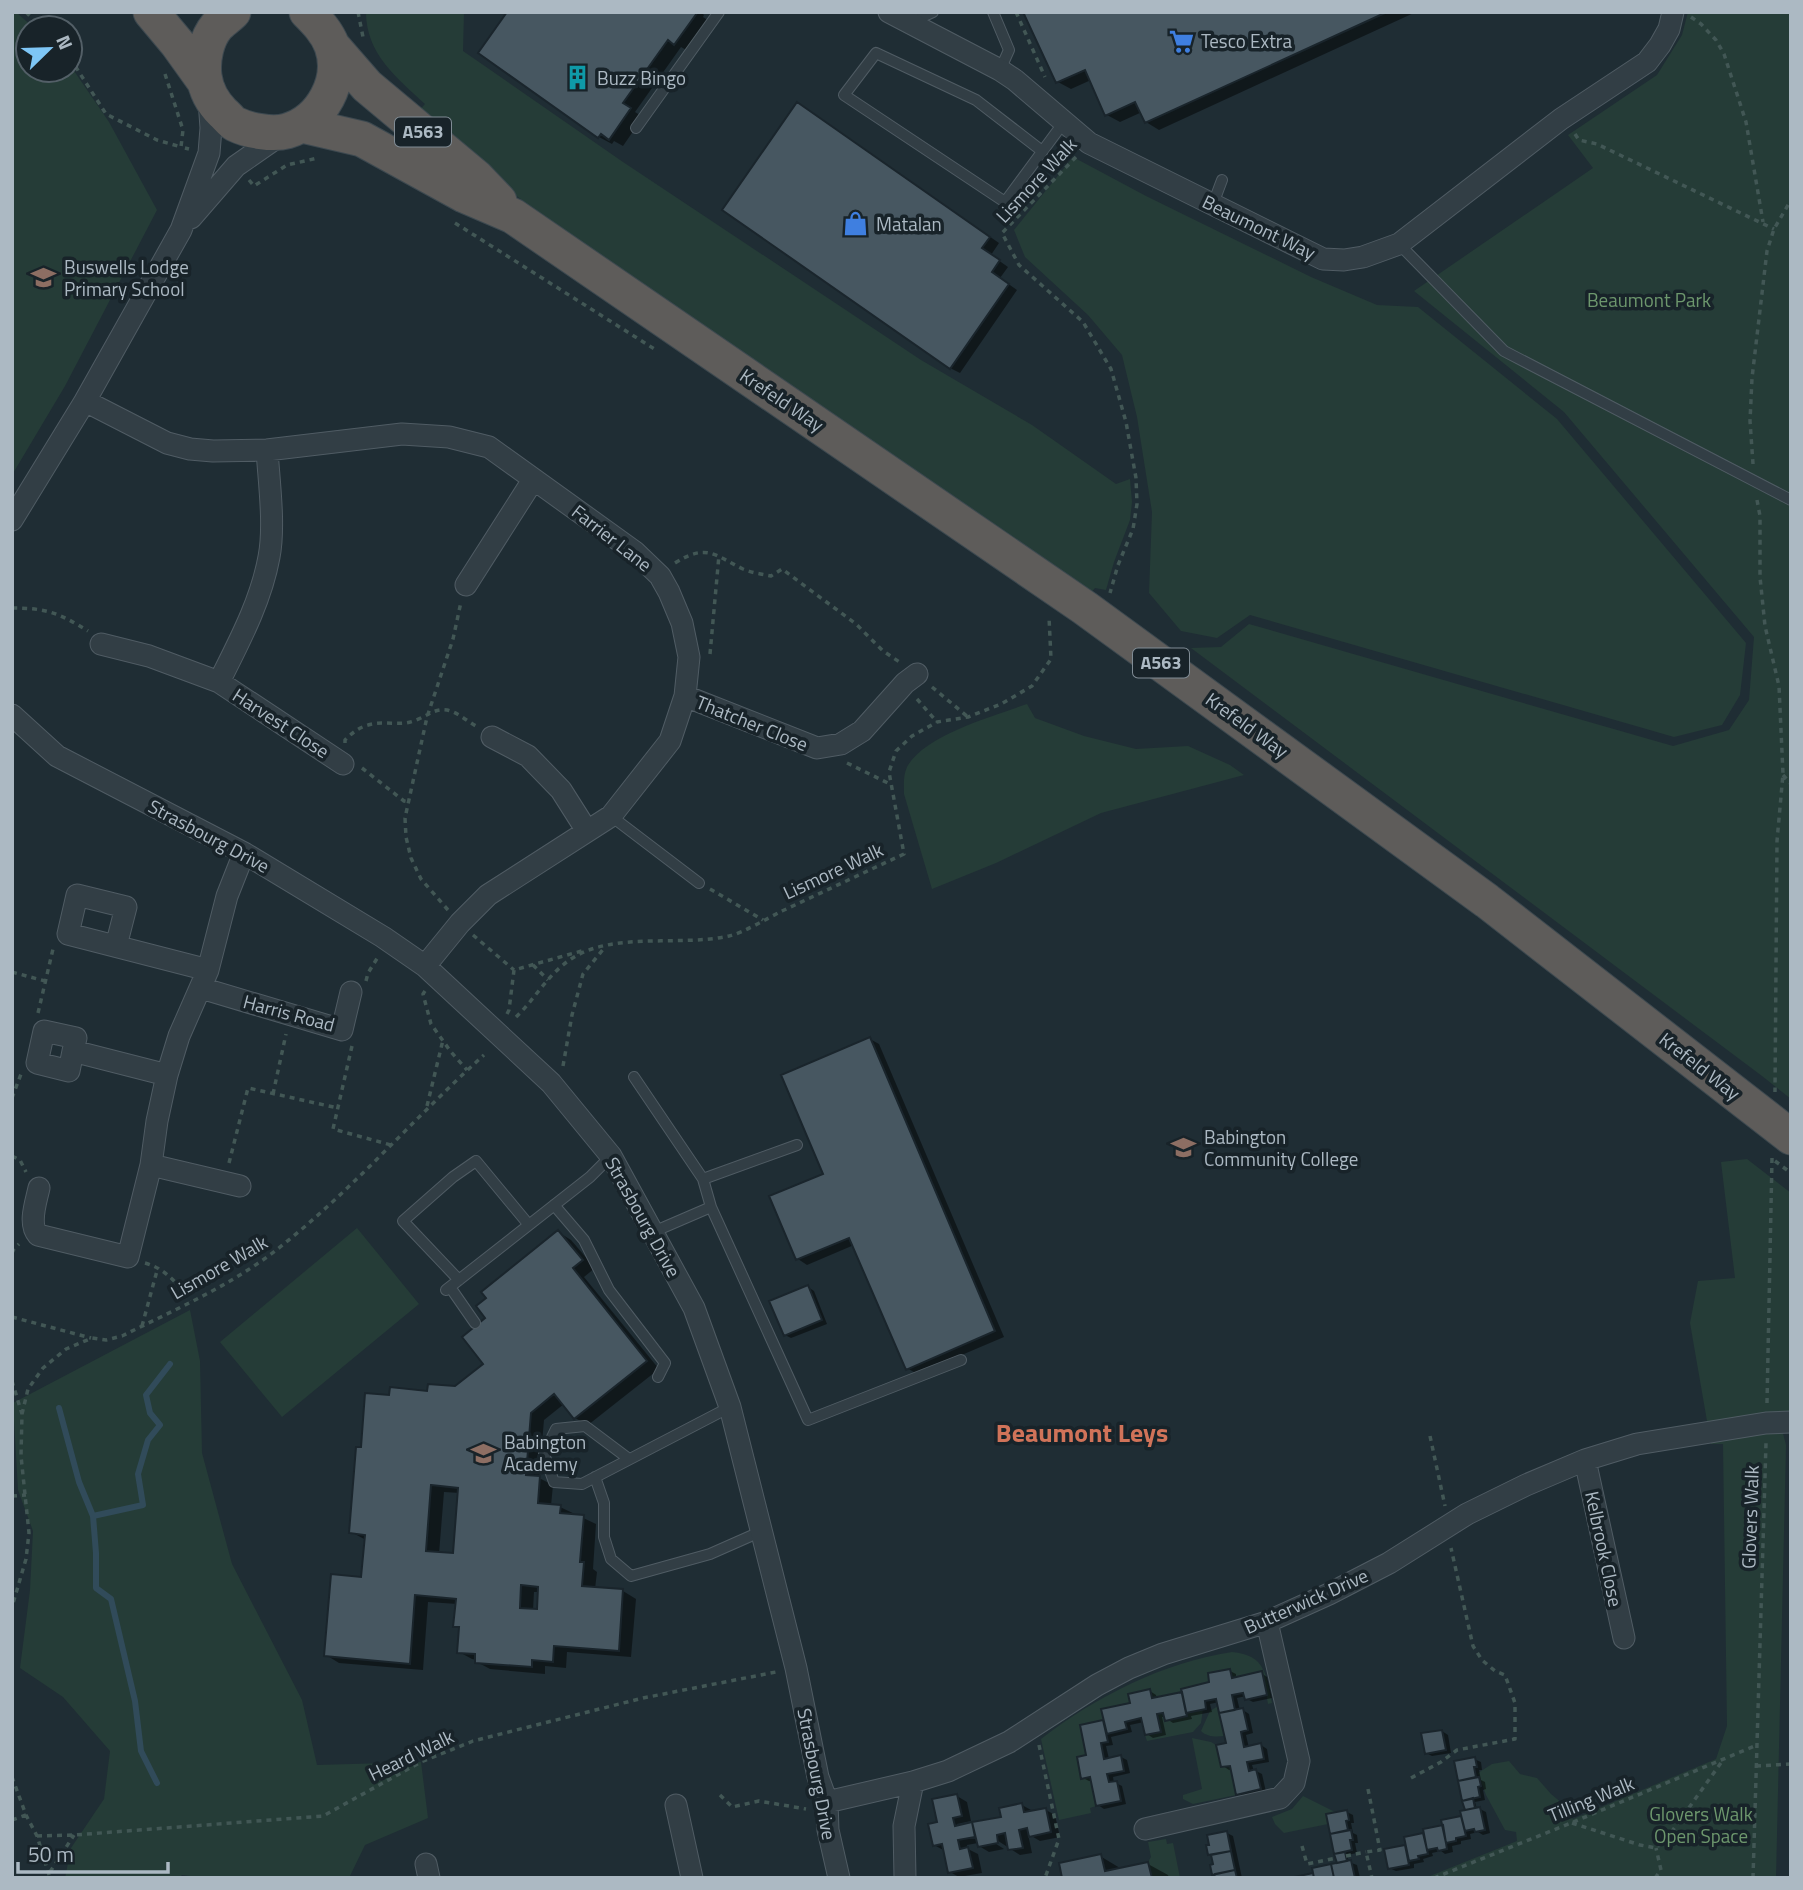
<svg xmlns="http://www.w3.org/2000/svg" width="1803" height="1890" font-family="'Titillium Web',sans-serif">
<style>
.green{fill:#253c37}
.shadow{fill:#0007;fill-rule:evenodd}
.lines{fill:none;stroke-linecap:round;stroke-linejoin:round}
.stream{stroke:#314b5a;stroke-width:6}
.building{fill:#475761;stroke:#1a252c;stroke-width:2;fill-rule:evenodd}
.service-casing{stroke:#505c64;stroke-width:12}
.minor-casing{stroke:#505c64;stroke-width:23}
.trunk-casing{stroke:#3d4950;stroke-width:37}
.path{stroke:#425755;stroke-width:3.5;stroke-dasharray:5 5;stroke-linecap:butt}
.service{stroke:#323e45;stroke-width:10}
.minor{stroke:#323e45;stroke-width:21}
.trunk{stroke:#5e5c5a;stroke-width:35}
.labels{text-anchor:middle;stroke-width:7;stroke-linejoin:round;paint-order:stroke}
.shield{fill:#182329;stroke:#808c95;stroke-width:2}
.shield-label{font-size:18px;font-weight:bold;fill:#acb9c3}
.poi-label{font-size:19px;fill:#acb9c3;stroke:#182329;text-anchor:start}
.street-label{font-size:19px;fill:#acb9c3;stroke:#182329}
.park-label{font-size:19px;fill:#6d976d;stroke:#182329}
.district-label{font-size:26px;font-weight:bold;fill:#d07359;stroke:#182329}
</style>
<rect width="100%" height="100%" fill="#1f2d34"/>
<!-- green -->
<path class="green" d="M12,12H16L34,28H28V70H70V65L109,122L157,210L65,386L12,475Z
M366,12H464L463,51L623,162L921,360L1032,425L1116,484L1130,479L1132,502L1130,520L1114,562L1106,590L1095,588L1087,597L591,254L500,183L417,113L425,104C397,78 366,54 366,12Z
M1688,12H1791V1099L1762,1076L1191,648L1221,647L1249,624L1673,746L1729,730L1749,700L1754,637L1564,412L1414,291L1593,168L1568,135L1657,75L1682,35Z
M1073,157L1146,196L1311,277L1377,305L1418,307L1557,419L1746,643L1740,695L1722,725L1674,737L1250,615L1217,638L1181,631L1149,593L1152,512L1137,417L1122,355L1088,315L1025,257L1014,230Z
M1027,704L1035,718L1084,736L1136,749L1188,746L1230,765L1244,775L1101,813L996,863L932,889L904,794C904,784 903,776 907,767C924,735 994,716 1027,704Z
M1747,1159L1791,1193V1411L1778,1414L1786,1445L1776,1878H1425L1517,1841L1516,1832L1505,1830L1486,1795L1478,1773L1492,1764L1509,1761L1520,1774L1537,1778L1551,1794L1563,1804L1573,1819L1716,1759L1727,1726L1723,1444H1711L1690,1323L1698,1281L1735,1278L1721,1162Z
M357,1228L419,1304L282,1417L220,1342Z
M190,1310L200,1361L202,1453L232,1564L302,1700L317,1765L421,1762L428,1818L365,1845L349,1878H206L182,1875L179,1878H65L71,1848L104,1799L110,1751L63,1697L20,1668L30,1590L33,1531L18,1490L13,1403Z
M1232,1652C1266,1655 1266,1675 1272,1703L1268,1704L1262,1672L1232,1678L1230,1669L1208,1673L1209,1682L1181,1689L1182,1692L1152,1698L1128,1694L1130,1703L1101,1709L1103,1720L1080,1725L1086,1755L1077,1757L1081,1779L1090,1777L1096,1806L1090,1808L1091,1813L1059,1820L1041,1739C1095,1697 1164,1662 1232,1652Z
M1218,1706L1224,1736C1216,1737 1207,1737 1201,1731L1210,1711Z
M1203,1709L1201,1723L1193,1732L1147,1741L1145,1735L1161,1732L1157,1714L1186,1713Z
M1192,1738L1211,1742L1216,1745L1221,1767L1230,1766L1236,1795L1193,1804L1183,1799V1795L1202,1789Z
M1303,1796L1335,1812L1328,1824L1284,1833L1275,1824L1272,1817L1292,1809Z
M1166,1839L1167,1844L1173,1843L1180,1878H1152L1148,1862L1151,1857L1148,1842Z"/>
<!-- shadow -->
<path class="shadow" d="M509,12H701L704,15L703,17L709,21L688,51L681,47L635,112L643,117L623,146L614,141L612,144L599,137L480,52Z
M1026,12H1416L1159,130L1146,122L1142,112L1120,122L1107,115L1091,80L1071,89L1058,82Z
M807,110L999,243L991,255L1008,267L1000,278L1017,290L960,373L950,368Z
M870,1039L879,1044L1004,1337L917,1374L907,1368L854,1245L807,1265L798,1259Z
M558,1232L571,1240L595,1268L584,1277L659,1369L588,1425L575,1418L564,1404L544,1420L539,1478L553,1485L551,1506L560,1507L596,1524L593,1569L597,1572L595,1589L623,1591L636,1599L631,1657L567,1652L566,1668L545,1666V1674L490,1669L477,1662V1660L472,1659L459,1652L461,1629L455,1626L457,1604L428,1602L423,1670L339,1663L326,1655L363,1579L366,1540L351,1532L362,1449L391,1397L456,1388L486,1364L488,1318ZM444,1492L460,1493L455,1555L439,1554ZM534,1592H540L538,1611L533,1610Z
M808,1287L814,1291L827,1324L791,1338L785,1335Z
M1230,1671L1236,1674V1679L1261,1673L1267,1677L1272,1698L1253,1702L1247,1699L1246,1696L1237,1698L1240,1711L1243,1710L1249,1714L1253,1733L1246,1735L1249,1748L1261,1745L1267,1749L1269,1762L1252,1765L1254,1771H1256L1262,1774L1266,1792L1244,1797L1238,1793L1233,1769L1229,1770L1223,1766L1228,1745L1219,1702L1210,1704L1212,1712L1191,1716L1192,1719L1173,1723L1167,1719L1166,1717H1162L1166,1735L1153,1738L1147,1734L1144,1722L1130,1725L1132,1732L1111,1737L1113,1745L1106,1746L1109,1759L1121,1757L1127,1760L1130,1773L1113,1777L1114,1783H1116L1122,1786L1126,1804L1104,1809L1098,1805L1093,1781H1089L1083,1778L1088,1756L1082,1726L1106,1721L1150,1691L1156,1695L1157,1699L1212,1684Z
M1442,1731L1448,1735L1451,1753L1432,1756L1426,1753Z
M1474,1759L1481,1762L1482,1770H1479L1481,1780L1485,1782L1486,1789L1483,1790L1485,1800L1475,1802L1477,1809H1480L1486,1812L1490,1833L1483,1835L1478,1832L1470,1834L1471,1839L1461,1841V1844L1452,1846L1453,1852L1445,1854L1441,1851L1432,1853L1433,1856L1423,1859L1424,1862L1414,1864V1868L1396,1871L1389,1868L1386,1850L1407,1846L1406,1839L1426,1835L1445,1827L1443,1821L1464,1817L1470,1811L1466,1809L1456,1762Z
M957,1796L967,1802L971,1821L957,1824L958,1827L1003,1818L1022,1805L1031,1810L1032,1813L1046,1810L1055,1815L1060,1837L1040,1841L1028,1834L1032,1853L1020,1855L992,1837L990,1840L1004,1849L989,1852L979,1846L978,1843L967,1845L968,1849L978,1854L982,1873L959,1877L950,1872L945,1851L934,1845L939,1823Z
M1347,1812L1353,1815L1354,1823H1351L1353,1833L1357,1835L1358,1843H1355L1357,1853L1347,1855L1349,1862L1357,1865L1360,1878H1299L1315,1874L1339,1864L1328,1816Z
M1227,1833L1233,1836L1242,1878H1218L1214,1874L1215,1866L1213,1857L1209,1854Z
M1100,1856L1120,1868L1121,1870L1148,1864L1168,1875L1169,1878H1064Z"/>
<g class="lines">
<!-- stream -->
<path class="stream" d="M59,1408L79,1482L93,1516L96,1553V1588L111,1599L135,1701L141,1751L157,1783
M93,1516L143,1505L138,1474L148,1440L160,1425L150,1413L146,1395L170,1364"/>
</g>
<!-- building -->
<path class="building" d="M507,12H696L697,13L674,45L668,40L623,103L631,108L609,140L601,134L598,138L478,53Z
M1023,12H1387L1145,123L1135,102L1105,116L1085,70L1056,83Z
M797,102L990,237L982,248L1000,260L992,272L1009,284L950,369L722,210Z
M870,1037L995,1331L906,1370L849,1238L796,1260L769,1196L823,1174L781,1075Z
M558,1230L583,1260L573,1268L647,1361L574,1419L554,1394L531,1413L526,1475L540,1476L538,1503L561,1505L560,1513L584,1515L580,1562H584L582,1586L623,1589L619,1651L554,1646L553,1662L532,1660V1667L475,1663V1654L457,1653L459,1627H453L456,1599L415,1595L410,1664L324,1656L331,1574L361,1577L365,1535L349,1533L356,1447H361L365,1393L389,1395L390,1387L427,1391L428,1384L455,1386L483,1364L462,1337L485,1318L476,1306L486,1298L481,1292ZM431,1485L458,1488L453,1553L426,1551ZM521,1585L538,1587L537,1609L520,1608Z
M808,1285L822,1320L784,1336L769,1301Z
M1230,1669L1232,1678L1262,1671L1267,1695L1245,1700L1243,1693L1232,1695L1235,1710L1219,1713L1216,1699L1205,1701L1206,1709L1186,1713L1181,1689L1209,1682L1208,1673Z
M1150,1689L1152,1698L1182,1692L1187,1716L1165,1721L1163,1713L1157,1714L1161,1732L1145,1735L1141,1718L1125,1722L1127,1729L1107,1734L1101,1709L1130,1703L1128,1694Z
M1243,1708L1248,1730L1241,1732L1244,1747L1261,1743L1264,1759L1247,1762L1249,1771L1256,1769L1261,1789L1236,1795L1230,1766L1221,1767L1216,1745L1226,1743L1219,1713Z
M1103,1720L1108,1742L1101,1743L1104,1759L1121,1755L1124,1771L1107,1774L1109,1782L1117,1781L1121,1801L1096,1806L1090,1777L1081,1779L1077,1757L1086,1755L1080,1725Z
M1442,1730L1446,1750L1425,1754L1421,1733Z
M1475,1757L1477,1767H1474L1476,1777L1458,1781L1454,1761Z
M1479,1777L1481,1786L1478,1787L1480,1797L1462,1801L1458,1781Z
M957,1794L962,1816L953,1818L955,1826L972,1822L975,1837L958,1840L960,1849L968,1847L973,1868L948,1873L942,1844L933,1846L928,1824L937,1822L932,1799Z
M1473,1798L1475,1808L1465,1810L1462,1801Z
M1022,1803L1024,1812L1046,1808L1051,1832L1029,1837L1027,1828L1019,1830L1023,1848L1008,1850L1005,1833L997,1835L998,1843L978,1847L972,1822L1001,1817L999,1808Z
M1480,1807L1485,1830L1475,1832L1474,1829L1465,1831L1460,1811Z
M1347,1810L1349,1820L1346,1821L1348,1830L1330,1834L1326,1814Z
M1461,1816L1466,1836L1456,1838V1841L1446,1843L1441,1820Z
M1443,1825L1447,1849L1438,1851L1437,1848L1427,1850L1423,1829Z
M1351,1830L1353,1840H1350L1352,1850L1334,1854L1330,1834Z
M1227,1831L1231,1851L1208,1855L1206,1845H1209L1207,1835Z
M1423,1833L1428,1854L1418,1856L1419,1859L1409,1861L1404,1837Z
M1405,1845L1409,1865L1388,1869L1384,1849Z
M1231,1851L1235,1870L1212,1875L1210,1865L1213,1864L1211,1855Z
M1345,1852L1347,1861L1337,1863L1334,1854Z
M1101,1854L1105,1871L1148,1862L1152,1878H1062L1059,1863Z
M1351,1860L1355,1878H1334L1331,1864Z
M1331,1864L1334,1878H1314L1312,1868Z
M1235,1870L1237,1878H1216L1215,1874Z
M1313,1873L1314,1878H1290Z"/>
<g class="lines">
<defs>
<path id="service" d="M993,12L1009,50L1000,70
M909,23L933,12
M636,128L719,12
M1042,151L976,100L876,53L844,95L1005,202L1064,122
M1213,204L1222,180
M1399,244L1504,351L1791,500
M611,816L699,883
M634,1077L703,1179
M554,1205L584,1240L609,1290L665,1363L658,1377
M711,1207L808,1420L961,1360
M653,1232L711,1207L703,1179L797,1145
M459,1280L403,1221L453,1177L476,1161L529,1225
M450,1287L475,1323
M446,1290L590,1177L611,1156
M629,1459L585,1426L556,1429L544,1454L554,1482L582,1484L730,1407
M595,1477L604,1503V1537L611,1559L631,1576L710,1554L762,1531"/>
<path id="minor" d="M889,12L1000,70L1015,80L1089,143L1323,259L1344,260L1363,257L1399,244L1561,119L1647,62L1660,45L1669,29L1673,12
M191,218L236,166L282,134
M85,401L167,443L190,449L213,451L267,450L402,434L449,437L489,447L635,552L660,576L669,592L682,623L689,657L685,696L670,741L611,816L488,895L460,923L425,966
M267,450C269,482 275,526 269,557C261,601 239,642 219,682L343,764
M12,520L85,401L181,230L209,153L211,128L209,100
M466,585L533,480
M101,644L149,656L219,682
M685,696L817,748L841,744L862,731L905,683L917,674
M12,715L57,756L244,853L383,937L425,966L551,1083L611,1156L694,1308L730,1407L796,1668L818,1777L827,1802L828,1830L839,1878
M492,737L528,756L561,790L587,831
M116,946L126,907L77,895L68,934L208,970
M201,988L342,1030L351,992
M73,1051L76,1038L44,1031L37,1063L69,1071L73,1051L167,1075
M151,1165L240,1186
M39,1188C36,1202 28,1224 38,1235L128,1257L151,1165L157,1121L167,1075L179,1036L208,970L227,896L244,853
M1585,1460L1624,1638
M827,1802L913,1782L948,1771L1009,1742L1097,1685L1129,1668L1163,1654L1267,1622L1329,1594L1389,1563L1467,1514L1526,1485L1585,1460L1637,1444L1766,1423L1791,1422
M676,1805L692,1878
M1145,1829L1280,1798L1294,1783L1299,1761L1267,1622
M426,1864L429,1878
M905,1878L904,1826L913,1782"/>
<path id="trunk" d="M151,12L177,43L205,82
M233,12C228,17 222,21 217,26C206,39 202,60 204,76C206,91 213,103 223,113C227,116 231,122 235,124C249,131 273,135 287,131C322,121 344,80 332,46C327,32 317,22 307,12
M333,47L367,86L477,178L499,201
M302,125L362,139L464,195L513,216L1085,608L1487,901L1791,1137"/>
</defs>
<!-- service casing -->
<use href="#service" class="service-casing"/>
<!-- minor casing -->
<use href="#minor" class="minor-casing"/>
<!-- trunk casing -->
<use href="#trunk" class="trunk-casing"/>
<!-- path -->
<path class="path" d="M26,12L41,28
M358,12L363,37
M1016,12L1045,77
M1691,17L1701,24L1716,40L1724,54L1746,122L1763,222
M70,58L106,114L157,140L181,147
M165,74L183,130L181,147L189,149
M1575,134L1579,140L1597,144L1774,229
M1076,157L1002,233L1019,265L1083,322L1111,369L1126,422L1136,478L1137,504L1133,529L1118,565L1110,593
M249,180L254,186L287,165L318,158
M455,223L656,350
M1753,464L1750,421L1752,378L1767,251L1774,229L1791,200
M1757,500L1760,516V577L1765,626L1779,686L1783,774L1777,841L1775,1092
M675,563C707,543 714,555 743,569C752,573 762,574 771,576L782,569L856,624L883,651L901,663
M12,608C47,608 59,613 88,631
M710,654L719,555
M932,687L968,717
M917,699L937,722
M345,743V740C352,733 358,728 368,725C383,720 401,727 416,720C427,716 435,708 447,710C457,712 467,721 476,726
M847,763L890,784
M362,768L404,801L409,802
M1783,775L1791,784
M710,889L763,920
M448,910L421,879L411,858L406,837L405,818L427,717L453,639L461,602
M473,935L514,970
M533,965L548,980
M12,972L45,981
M366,981L368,973L378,957
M425,991L423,994L431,1024L451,1052L467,1070
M38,1013L53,949
M507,1014L509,1010L514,970L585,950
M516,1017C535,999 548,974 571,959C613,931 680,947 729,936C745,932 766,919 782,911C823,892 863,873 904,854L889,772L896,751L912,736L937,722L968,717L1001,704L1032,686L1051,659L1049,617
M352,1046L333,1129L391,1145
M563,1066L572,1015L583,974L605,947
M273,1094L286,1034
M12,1098L21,1074
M427,1106L443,1040
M12,1156L20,1160L26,1172
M1775,1161L1791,1173
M229,1163L248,1088L338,1108
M12,1253L14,1249L19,1244
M145,1263C166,1269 178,1284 190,1301
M12,1317L91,1338
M142,1326L158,1267
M12,1381L22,1414L21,1456L29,1533L26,1559L12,1607
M1767,1403L1772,1158
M22,1414L28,1389L43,1368L66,1349L92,1338L106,1340L122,1336C178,1308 237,1283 285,1243C356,1186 416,1116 484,1055
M1430,1436L1445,1506
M12,1496L26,1495
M1039,1745L1059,1839L1045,1878
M1756,1766L1791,1764
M12,1777L26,1815L37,1836L50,1878
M1411,1778L1441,1762L1457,1750L1515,1739V1703L1505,1675L1495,1671L1482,1660L1473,1646L1451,1548
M1368,1789L1380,1850L1366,1852L1372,1878
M720,1795L732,1807L759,1801L806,1809
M12,1820L26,1815
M1572,1823L1640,1845L1656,1848L1668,1837L1723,1760
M37,1836L74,1835L323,1816L421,1762L473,1741L643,1698L776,1672
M1302,1846L1307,1864L1336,1858
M1346,1856L1366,1852
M50,1872L74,1835
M1434,1878L1571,1823L1757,1745
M1655,1878L1661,1870L1656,1848
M1753,1878L1766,1443"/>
<!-- service -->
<use href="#service" class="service"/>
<!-- minor -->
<use href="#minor" class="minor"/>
<!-- trunk -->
<use href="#trunk" class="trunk"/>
</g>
<!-- icons -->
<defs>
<symbol id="supermarket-bare" viewBox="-9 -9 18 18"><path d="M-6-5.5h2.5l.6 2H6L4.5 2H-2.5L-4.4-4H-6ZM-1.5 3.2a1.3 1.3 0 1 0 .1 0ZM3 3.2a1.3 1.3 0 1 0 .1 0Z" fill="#3f7fe0" stroke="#182329" stroke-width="2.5" paint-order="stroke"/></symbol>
<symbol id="building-bare" viewBox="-9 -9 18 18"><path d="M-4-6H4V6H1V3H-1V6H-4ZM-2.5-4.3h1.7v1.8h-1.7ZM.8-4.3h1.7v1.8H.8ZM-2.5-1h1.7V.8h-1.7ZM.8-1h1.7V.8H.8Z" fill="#0f9aa8" stroke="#182329" stroke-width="2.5" paint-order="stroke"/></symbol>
<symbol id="shop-bare" viewBox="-9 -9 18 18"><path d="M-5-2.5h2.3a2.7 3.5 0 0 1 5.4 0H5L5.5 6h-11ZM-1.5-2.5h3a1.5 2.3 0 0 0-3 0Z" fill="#3f7fe0" stroke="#182329" stroke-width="2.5" paint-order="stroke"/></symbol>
<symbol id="school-bare" viewBox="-9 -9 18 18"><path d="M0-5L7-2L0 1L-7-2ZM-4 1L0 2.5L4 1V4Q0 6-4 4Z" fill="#8d6e63" stroke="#182329" stroke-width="2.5" paint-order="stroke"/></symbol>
</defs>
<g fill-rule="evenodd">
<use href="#supermarket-bare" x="1164" y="24" width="35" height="35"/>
<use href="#building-bare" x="560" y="60" width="35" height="35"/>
<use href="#shop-bare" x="838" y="206" width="35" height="35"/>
<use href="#school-bare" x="26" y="260" width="35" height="35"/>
<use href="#school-bare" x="1166" y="1130" width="35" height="35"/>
<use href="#school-bare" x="466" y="1436" width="35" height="35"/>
</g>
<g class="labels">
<!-- shield labels -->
<g class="shield">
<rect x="395" y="117.5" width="56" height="29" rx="5"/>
<rect x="1133" y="648.5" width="56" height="29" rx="5"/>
</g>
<g class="shield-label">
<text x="423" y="138">A563</text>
<text x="1161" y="669">A563</text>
</g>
<!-- poi labels -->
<g class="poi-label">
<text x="1201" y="48">Tesco Extra</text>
<text x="597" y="85">Buzz Bingo</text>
<text x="876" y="231">Matalan</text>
<text x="64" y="274">Buswells Lodge<tspan x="64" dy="22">Primary School</tspan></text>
<text x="1204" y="1144">Babington<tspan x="1204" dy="22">Community College</tspan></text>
<text x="504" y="1449">Babington<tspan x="504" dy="22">Academy</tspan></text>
</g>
<!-- street labels -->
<g class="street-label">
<text transform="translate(1036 180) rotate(-47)" y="7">Lismore Walk</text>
<text transform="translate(1259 227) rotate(26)" y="7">Beaumont Way</text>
<text transform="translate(782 400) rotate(34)" y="7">Krefeld Way</text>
<text transform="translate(612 538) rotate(38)" y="7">Farrier Lane</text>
<text transform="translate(281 723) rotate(33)" y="7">Harvest Close</text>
<text transform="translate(752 723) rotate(22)" y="7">Thatcher Close</text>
<text transform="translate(1247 725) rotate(36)" y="7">Krefeld Way</text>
<text transform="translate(209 836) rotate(28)" y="7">Strasbourg Drive</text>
<text transform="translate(833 871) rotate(-25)" y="7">Lismore Walk</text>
<text transform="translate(289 1013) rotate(15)" y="7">Harris Road</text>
<text transform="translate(1700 1066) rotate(38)" y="7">Krefeld Way</text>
<text transform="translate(643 1217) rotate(61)" y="7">Strasbourg Drive</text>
<text transform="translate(219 1267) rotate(-30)" y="7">Lismore Walk</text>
<text transform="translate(1750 1517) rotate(-88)" y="7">Glovers Walk</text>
<text transform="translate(1604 1549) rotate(78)" y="7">Kelbrook Close</text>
<text transform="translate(1306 1601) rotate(-24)" y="7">Butterwick Drive</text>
<text transform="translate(411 1755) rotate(-26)" y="7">Heard Walk</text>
<text transform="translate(817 1774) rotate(79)" y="7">Strasbourg Drive</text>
<text transform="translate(1591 1799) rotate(-22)" y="7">Tilling Walk</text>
</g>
<!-- park labels -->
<g class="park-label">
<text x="1649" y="307">Beaumont Park</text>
<text x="1701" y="1821">Glovers Walk<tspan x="1701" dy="22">Open Space</tspan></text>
</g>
<!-- district labels -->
<g class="district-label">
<text x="1082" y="1442">Beaumont Leys</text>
</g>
</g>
<!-- border -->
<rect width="1803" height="1890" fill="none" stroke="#acb9c3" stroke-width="28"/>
<!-- north arrow -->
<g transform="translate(49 49) rotate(67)"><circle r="33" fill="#182329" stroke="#535f67" stroke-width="2"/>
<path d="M0-5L12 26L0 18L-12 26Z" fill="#7ec6f6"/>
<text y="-10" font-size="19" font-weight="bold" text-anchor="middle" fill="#acb9c3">N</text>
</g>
<!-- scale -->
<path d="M18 1862v10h150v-10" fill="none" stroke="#acb9c3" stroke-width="3.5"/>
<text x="28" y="1862" font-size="21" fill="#acb9c3" stroke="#182329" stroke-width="5" paint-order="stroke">50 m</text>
</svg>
